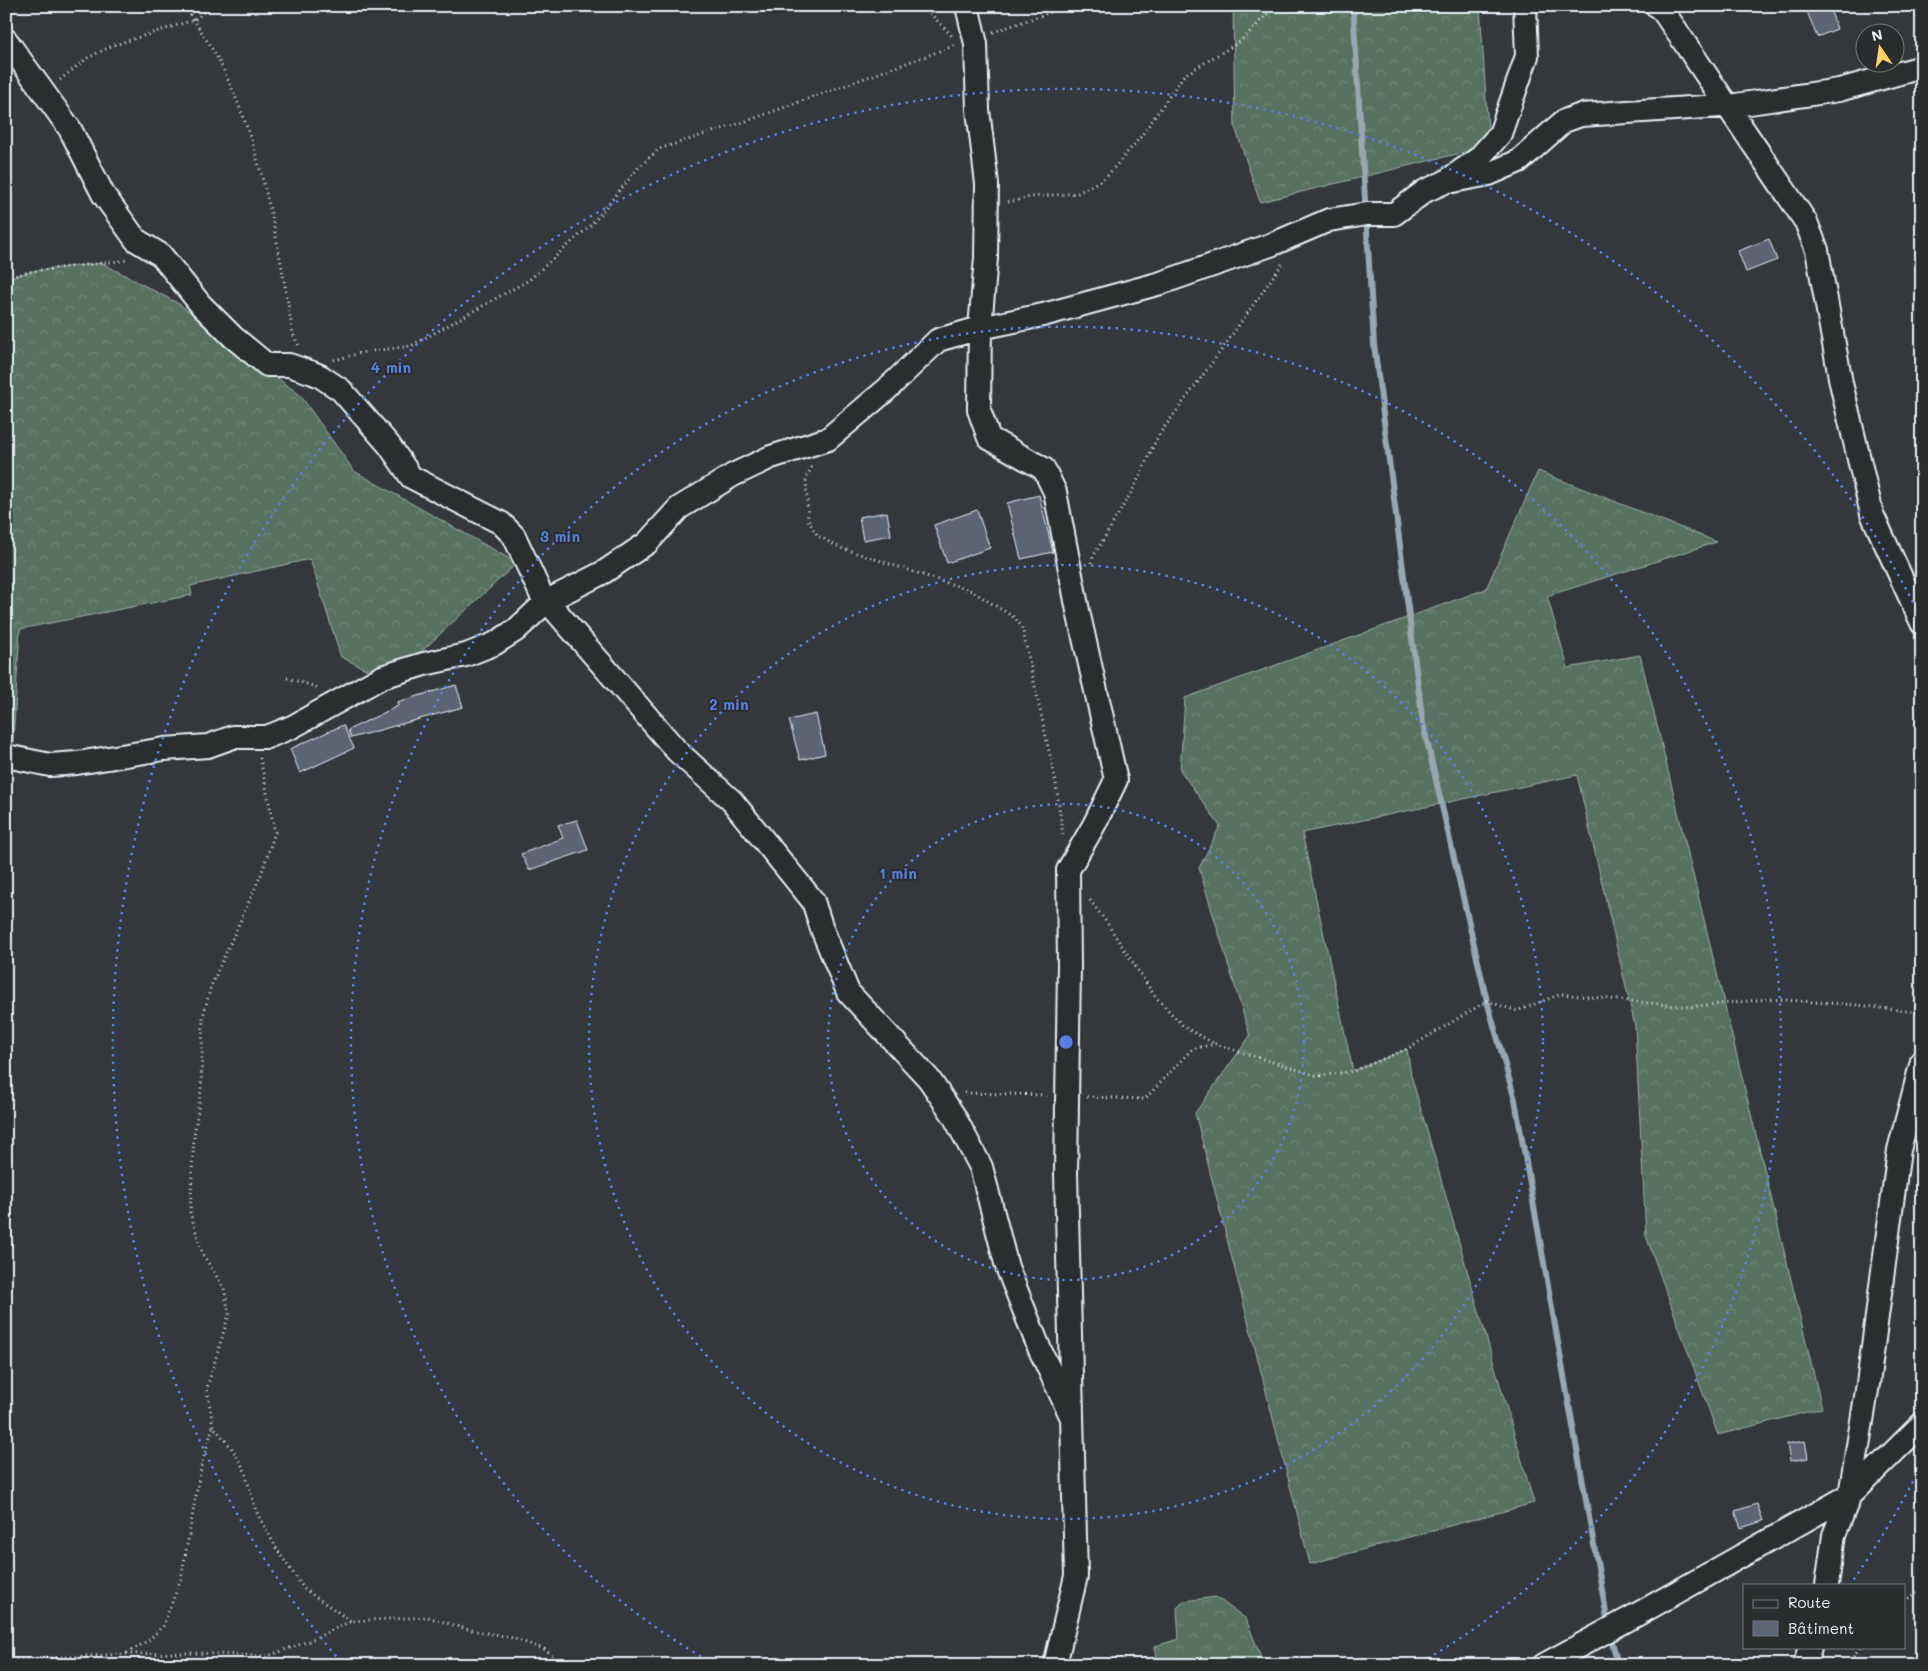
<svg xmlns="http://www.w3.org/2000/svg" width="1928" height="1671" font-family="Mali,sans-serif">
<style>
.forest{fill:url(#forest-crowns);stroke:#a0b1ac}
.lines{fill:none;stroke-linecap:round;stroke-linejoin:round}
.stream{stroke:#98a7b2;stroke-width:6}
.building{fill:#5c6475;stroke:#e8f1f8}
.street-casing{stroke:#e8f1f8;stroke-width:26}
.path{stroke:#e8f1f8;stroke-width:3;stroke-dasharray:1 4;stroke-linecap:butt}
.street{stroke:#2a2d2e;stroke-width:22}
.ring{fill:none;stroke:#5a7fe2;stroke-width:2.5;stroke-dasharray:2.5 5}
.centre{fill:#5a7fe2;stroke:#2a2d2e;stroke-width:2.5}
.ring-label{font-size:15px;text-anchor:middle;font-weight:bold;fill:#5a7fe2;stroke:#2a2d2e;stroke-width:4;stroke-linejoin:round;paint-order:stroke}
</style>
<defs>
<pattern id="forest-crowns" width="20" height="18" patternUnits="userSpaceOnUse" patternTransform="scale(1.25)"><rect width="20" height="18" fill="#57715f"/><path d="M2 6a3 3 0 1 1 6 0M12 15a3 3 0 1 1 6 0" fill="none" stroke="#6f8677"/></pattern>
</defs>
<rect width="100%" height="100%" fill="#34383c"/>
<filter id="ink" filterUnits="userSpaceOnUse"><feTurbulence type="fractalNoise" baseFrequency=".02" numOctaves="2"/><feDisplacementMap in="SourceGraphic" scale="10" xChannelSelector="R" yChannelSelector="G"/><feConvolveMatrix kernelMatrix="1 2 1 2 8 2 1 2 1" color-interpolation-filters="sRGB"/></filter>
<g filter="url(#ink)">
<!-- forest -->
<path class="forest" d="M1233,6H1480L1489,146L1260,202L1235,127Z
M102,263L179,304L300,395L354,471L517,563L399,672L382,677L341,657L310,559L190,586L192,595L20,629L12,756H6V278L33,271Z
M1538,471L1717,542L1547,596L1568,668L1640,655L1822,1408L1718,1435L1646,1236L1635,1026L1577,775L1302,833L1353,1071L1407,1049L1411,1075L1534,1503L1310,1564L1195,1113L1250,1036L1199,868L1220,826L1180,770L1185,698L1486,589Z
M1216,1597L1246,1619L1264,1665H1158L1155,1646L1179,1639L1177,1608L1184,1601Z"/>
<g class="lines">
<!-- stream -->
<path class="stream" d="M1353,6L1374,344L1423,724L1487,1001L1515,1100L1608,1624
M1610,1634L1618,1665"/>
</g>
<!-- building -->
<path class="building" d="M1805,6H1829L1837,29L1817,37Z
M1769,239L1777,260L1746,272L1738,251Z
M1039,495L1053,552L1021,559L1007,503Z
M977,510L990,548L947,563L934,525Z
M887,512L891,535L863,540L859,517Z
M456,685L463,707L351,738L348,730L398,706L397,702Z
M816,714L825,754L800,760L789,720Z
M343,725L354,748L300,773L290,749Z
M577,820L588,850L529,870L521,854L563,838L558,825Z
M1805,1441L1808,1458L1790,1461L1787,1444Z
M1757,1504L1763,1521L1741,1528L1735,1511Z"/>
<g class="lines">
<defs>
<path id="street" d="M967,6L976,44L978,110L987,184L986,258L980,328L979,410L989,438L1044,469L1055,492L1078,611L1116,780L1094,825L1068,870L1069,966L1066,1173L1076,1576L1055,1665
M1657,6L1663,11L1806,222L1817,250L1841,383L1872,514L1922,623
M6,40L70,129L103,194L136,240L161,255L201,305L233,337L267,365H289L313,373L320,376L341,390L389,445L411,477L501,523L514,536L541,594L677,751L732,801L813,901L822,929L848,992L929,1079L954,1116L981,1167L1007,1267L1040,1350L1072,1418
M1453,181L1489,174L1519,161L1564,121L1581,115L1736,105L1839,90L1922,67
M6,756L50,765L77,763L164,749L208,746L233,737H267L292,727L382,677L424,664L466,655L494,644L516,630L547,601L604,572L647,543L679,508L733,475L771,457L828,439L886,390L938,340L980,328L1043,315L1161,283L1273,244L1329,220L1367,214H1394L1425,191L1445,182L1478,159L1500,134L1527,56L1525,6
M1827,1585L1834,1535L1850,1495L1868,1384L1899,1150L1922,1061
M1544,1665L1638,1614L1850,1495L1922,1424
M1805,1665L1810,1647"/>
</defs>
<!-- street casing -->
<use href="#street" class="street-casing"/>
<!-- path -->
<path class="path" d="M185,6C197,26 211,45 221,65C263,150 278,242 293,334L299,346
M923,6L952,36
M993,32L1069,6
M60,80L87,58L114,45L194,20L213,6
M1008,202L1031,197L1078,193L1105,178L1140,138L1184,75L1241,41L1275,6
M6,278L33,271L128,260
M334,360L365,352L411,346L529,280L592,224L639,167L659,149L744,122L956,45
M812,467L806,478L808,520L818,536L841,548L972,591L1015,618L1022,627L1056,783L1063,836
M1091,563L1093,557L1135,486L1158,436L1220,352L1282,264
M287,678L320,688
M260,758L275,832L261,875L211,986L203,1017L201,1090L194,1136L190,1212L203,1255L224,1288L229,1314L207,1388L213,1426L231,1447L244,1469L256,1511L278,1551L304,1589L351,1621
M1090,900L1107,923L1154,995L1184,1027L1215,1044
M965,1093L1048,1095
M1087,1097L1145,1099L1192,1049L1215,1044L1318,1076L1354,1071L1407,1049L1487,1001L1517,1011L1561,994L1688,1007L1770,999L1857,1005L1922,1013
M1904,1601L1922,1589
M127,1653L149,1640L163,1626L181,1579L202,1462L213,1427
M6,1660L126,1654L192,1653L268,1656L309,1641L351,1621L428,1617L466,1629L509,1637L544,1649L563,1665
M1848,1665L1860,1647"/>
<!-- street -->
<use href="#street" class="street"/>
</g>
</g>
<!-- distance rings -->
<g class="ring">
<circle cx="1066" cy="1042" r="238"/>
<circle cx="1066" cy="1042" r="477"/>
<path d="M714 1664A715 715 0 1 1 1418 1664"/>
<path d="M1920 1468A954 954 0 0 1 1852 1582M341 1662A954 954 0 1 1 1920 616"/>
</g>
<circle cx="1066" cy="1042" r="8" class="centre"/>
<g class="ring-label">
<text x="391" y="373">4 min</text>
<text x="560" y="542">3 min</text>
<text x="729" y="710">2 min</text>
<text x="898" y="879">1 min</text>
</g>
<!-- margin -->
<rect width="1928" height="1671" fill="none" stroke="#2a2d2e" stroke-width="25"/>
<rect x="12" y="12" width="1903" height="1646" fill="none" stroke="#e8f1f8" stroke-width="2" filter="url(#ink)"/>
<!-- legend -->
<rect x="1743" y="1584" width="162" height="65" fill="#2a2d2e" stroke="#767b7f"/>
<rect x="1753" y="1600" width="25" height="8" fill="#2a2d2e" stroke="#767b7f"/>
<text x="1788" y="1608" font-size="15" fill="#e8f1f8">Route</text>
<rect x="1753" y="1621" width="25" height="15" fill="#5c6475" stroke="#767b7f"/>
<text x="1788" y="1634" font-size="15" fill="#e8f1f8">Bâtiment</text>
<!-- north arrow -->
<g transform="translate(1880 48) rotate(347)"><circle r="24" fill="#2a2d2e" stroke="#767b7f"/>
<path d="M0-4L9 19L0 12L-9 19Z" fill="#ffd166"/>
<text y="-8" font-size="14" font-weight="bold" text-anchor="middle" fill="#e8f1f8">N</text>
</g>
</svg>
